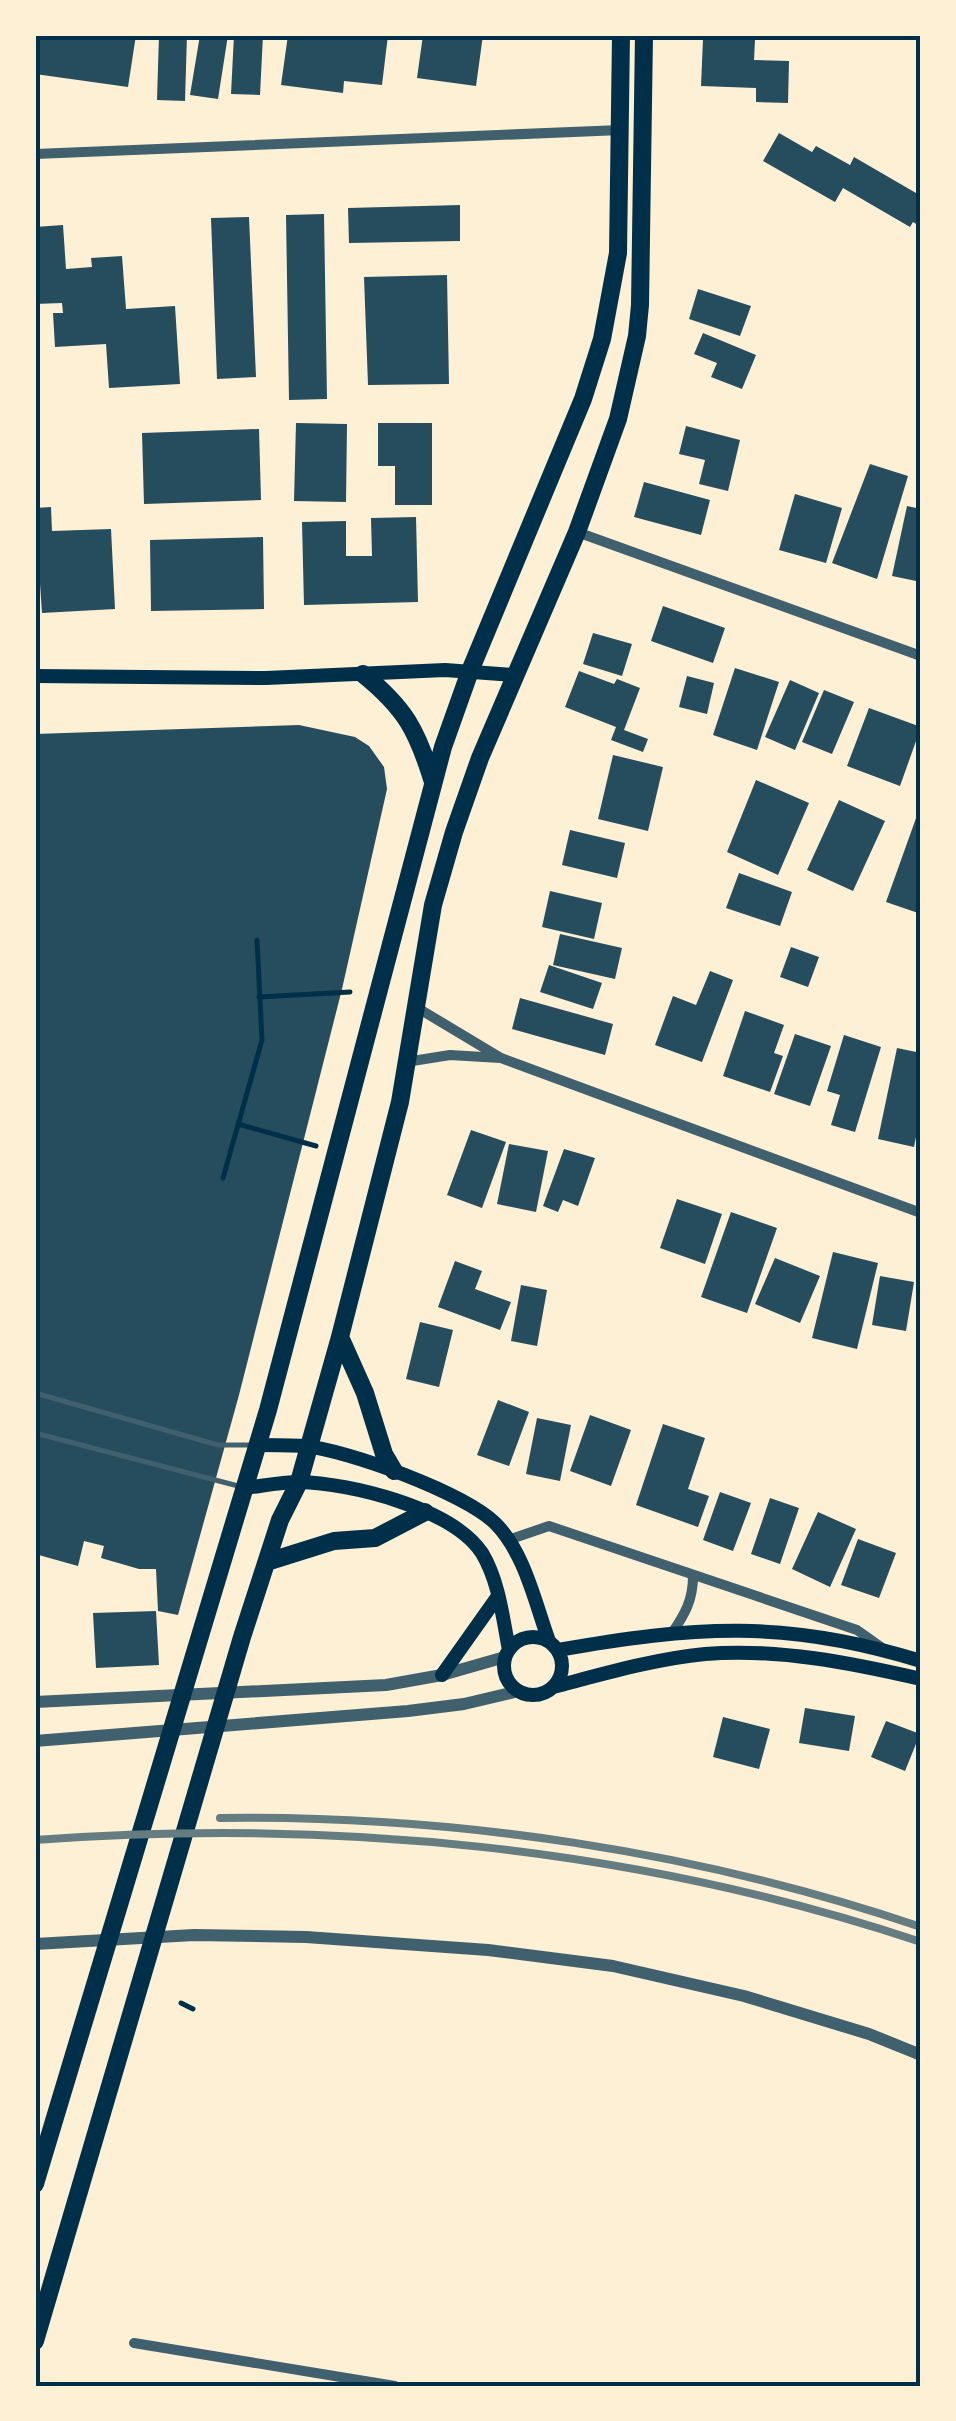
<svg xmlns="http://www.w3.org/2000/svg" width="956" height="2421" font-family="Overpass,sans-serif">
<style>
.building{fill:#264d5e}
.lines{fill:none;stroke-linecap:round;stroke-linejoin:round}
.path{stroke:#003049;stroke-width:5}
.service{stroke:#3f606c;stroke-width:5}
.minor{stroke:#3f606c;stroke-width:10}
.tertiary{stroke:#3f606c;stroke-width:12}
.secondary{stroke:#003049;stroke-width:14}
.trunk{stroke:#003049;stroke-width:18}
.rail{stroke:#657d81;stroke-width:8}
.neatline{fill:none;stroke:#003049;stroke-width:4}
</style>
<rect width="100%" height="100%" fill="#fdf0d5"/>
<!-- building -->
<path class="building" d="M40,35H136L128,87L35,74Z
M159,35H187L185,101L157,100Z
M200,35H228L218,99L190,95Z
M234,35H263L260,95L231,94Z
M288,35H388L382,85L344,81L343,93L281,85Z
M423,35H483L476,86L417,78Z
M703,39L755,40L754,60L789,61L788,103L756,102V88L701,86Z
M779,133L812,152L816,146L850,165L854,157L916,193L921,185V227L913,222L910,227L843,188L835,202L763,161Z
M460,205V241L349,243L348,208Z
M324,214L327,399L289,400L286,215Z
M249,217L256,377L217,379L211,218Z
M63,225L66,269L92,267L91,258L122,256L126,309L175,306L180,384L109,388L106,344L55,347L53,313H63L62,303L35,304V227Z
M447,275L449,384L368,385L364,277Z
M698,289L751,306L740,336L689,319Z
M703,333L756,355L742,389L711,377L717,363L694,354Z
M296,423L347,424L346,502L294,501Z
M378,423H432V505H395V466H378Z
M686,426L740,440L728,491L699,484L705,460L679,454Z
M259,429L261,500L144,504L142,433Z
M870,464L908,476L877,579L832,563Z
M644,482L710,500L701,535L634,517Z
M795,494L842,508L826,563L779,550Z
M907,506L921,509V582L892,576Z
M51,507L52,531L111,529L115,609L42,613L39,569H35V508Z
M416,517L418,602L304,605L302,522L346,521V556H372L371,518Z
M263,537L264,609L151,611L150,540Z
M663,606L725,628L713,663L651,641Z
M593,633L632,644L622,676L583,664Z
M735,668L779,682L757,750L713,735Z
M579,671L614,684L617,679L640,688L624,730L648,739L643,752L611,740L616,727L565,707Z
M687,676L714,683L707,714L679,707Z
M790,680L819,693L795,750L765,737Z
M824,690L854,702L832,754L802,742Z
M869,708L921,727L900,786L847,766Z
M299,725L355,737L369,746L384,767L387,789L342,989L239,1395L178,1615L158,1611L156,1569H139L101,1558L104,1546L84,1541L78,1566L35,1554V734Z
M613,755L663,767L648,831L598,819Z
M756,780L809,803L778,875L727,852Z
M839,800L885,821L853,891L807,870Z
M920,807H921V914L886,902Z
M570,830L625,843L617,878L562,865Z
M739,873L792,892L780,926L726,908Z
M550,891L602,903L594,939L542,927Z
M560,934L622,948L615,979L553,965Z
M791,947L819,957L808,987L780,977Z
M549,965L602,983L593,1009L540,992Z
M710,971L733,980L702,1062L655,1045L673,996L696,1005Z
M520,998L613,1024L605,1055L512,1029Z
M745,1011L784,1025L774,1053L783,1056L770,1092L723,1076Z
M795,1034L831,1046L810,1106L774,1094Z
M844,1035L881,1047L855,1132L831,1125L840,1095L827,1091Z
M897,1048L921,1053V1112L914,1147L878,1139Z
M471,1130L506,1142L482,1208L447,1195Z
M509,1144L548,1151L536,1212L497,1204Z
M564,1149L595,1158L578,1206L563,1200L558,1212L543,1206Z
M677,1199L722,1214L705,1264L660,1248Z
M731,1212L777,1228L747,1313L701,1297Z
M833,1252L878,1263L857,1349L812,1338Z
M775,1258L820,1276L800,1323L755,1304Z
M455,1261L482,1271L475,1289L511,1302L500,1330L438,1307Z
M880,1276L914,1282L906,1331L872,1325Z
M521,1285L547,1290L537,1346L511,1341Z
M420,1322L453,1330L439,1387L406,1379Z
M498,1400L529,1412L509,1466L477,1455Z
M590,1415L631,1430L611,1486L570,1471Z
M537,1418L571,1425L560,1481L526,1474Z
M663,1424L705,1438L688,1489L709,1496L698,1527L636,1505Z
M720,1492L751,1503L733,1551L703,1540Z
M770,1498L799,1508L780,1564L751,1554Z
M818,1512L856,1529L830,1587L792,1569Z
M858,1539L896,1553L879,1598L841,1585Z
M156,1611L159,1665L96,1668L93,1613Z
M805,1708L855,1716L849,1751L799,1743Z
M723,1717L770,1729L759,1769L713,1757Z
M886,1721L920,1734L905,1771L871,1757Z"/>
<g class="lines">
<!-- path -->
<path class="path" d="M259,997L350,992
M238,1124L316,1146
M223,1178L262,1040L257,940
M181,2003L193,2009"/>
<!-- service -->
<path class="service" d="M35,1393L218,1445H255
M35,1433L242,1487"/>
<!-- minor -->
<path class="minor" d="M35,154L621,130
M577,532L921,656
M416,1007L501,1058L921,1213
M406,1062L450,1055L500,1058
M508,1540L549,1526L857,1630L881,1647
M672,1633C685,1614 693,1600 693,1576
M134,2343L395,2386"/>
<!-- tertiary -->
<path class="tertiary" d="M35,1702L386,1685L442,1675L505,1657
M35,1741L408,1711L464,1704L519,1691
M35,1944L194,1935L306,1937L488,1950L613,1966L744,1996L869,2034L921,2055"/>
<!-- secondary -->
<path class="secondary" d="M35,676L266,678L445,670L514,675
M258,1445C273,1445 289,1445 304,1446C348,1450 464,1493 495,1523C525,1553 535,1603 549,1641
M245,1488C262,1486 281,1482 299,1482C350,1483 452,1508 482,1553C499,1581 503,1619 509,1650
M504 1666a29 29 0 1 1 58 0a29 29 0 1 1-58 0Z
M558,1650C694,1626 786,1619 921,1661
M442,1675L498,1596
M553,1687C603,1674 654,1659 705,1654C777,1648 852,1663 921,1679"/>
<!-- trunk -->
<path class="trunk" d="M363,674C405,708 417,730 433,782
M340,1337L365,1393L384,1454L394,1471
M267,1562L334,1541L375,1538L425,1512
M35,2184L268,1410L443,747L470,671L583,399L602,339L618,253L621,35
M35,2341L242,1637L280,1520L299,1482L340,1337L400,1102L433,905L454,832L480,758L577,532L618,419L637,336L640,305L644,35"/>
<!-- rail -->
<path class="rail" d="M220,1818C456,1815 697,1851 921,1927
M35,1840C334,1818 636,1847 921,1942"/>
</g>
<!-- border -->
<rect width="956" height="2421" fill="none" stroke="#fdf0d5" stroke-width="75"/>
<rect x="38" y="38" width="880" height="2346" class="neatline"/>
</svg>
